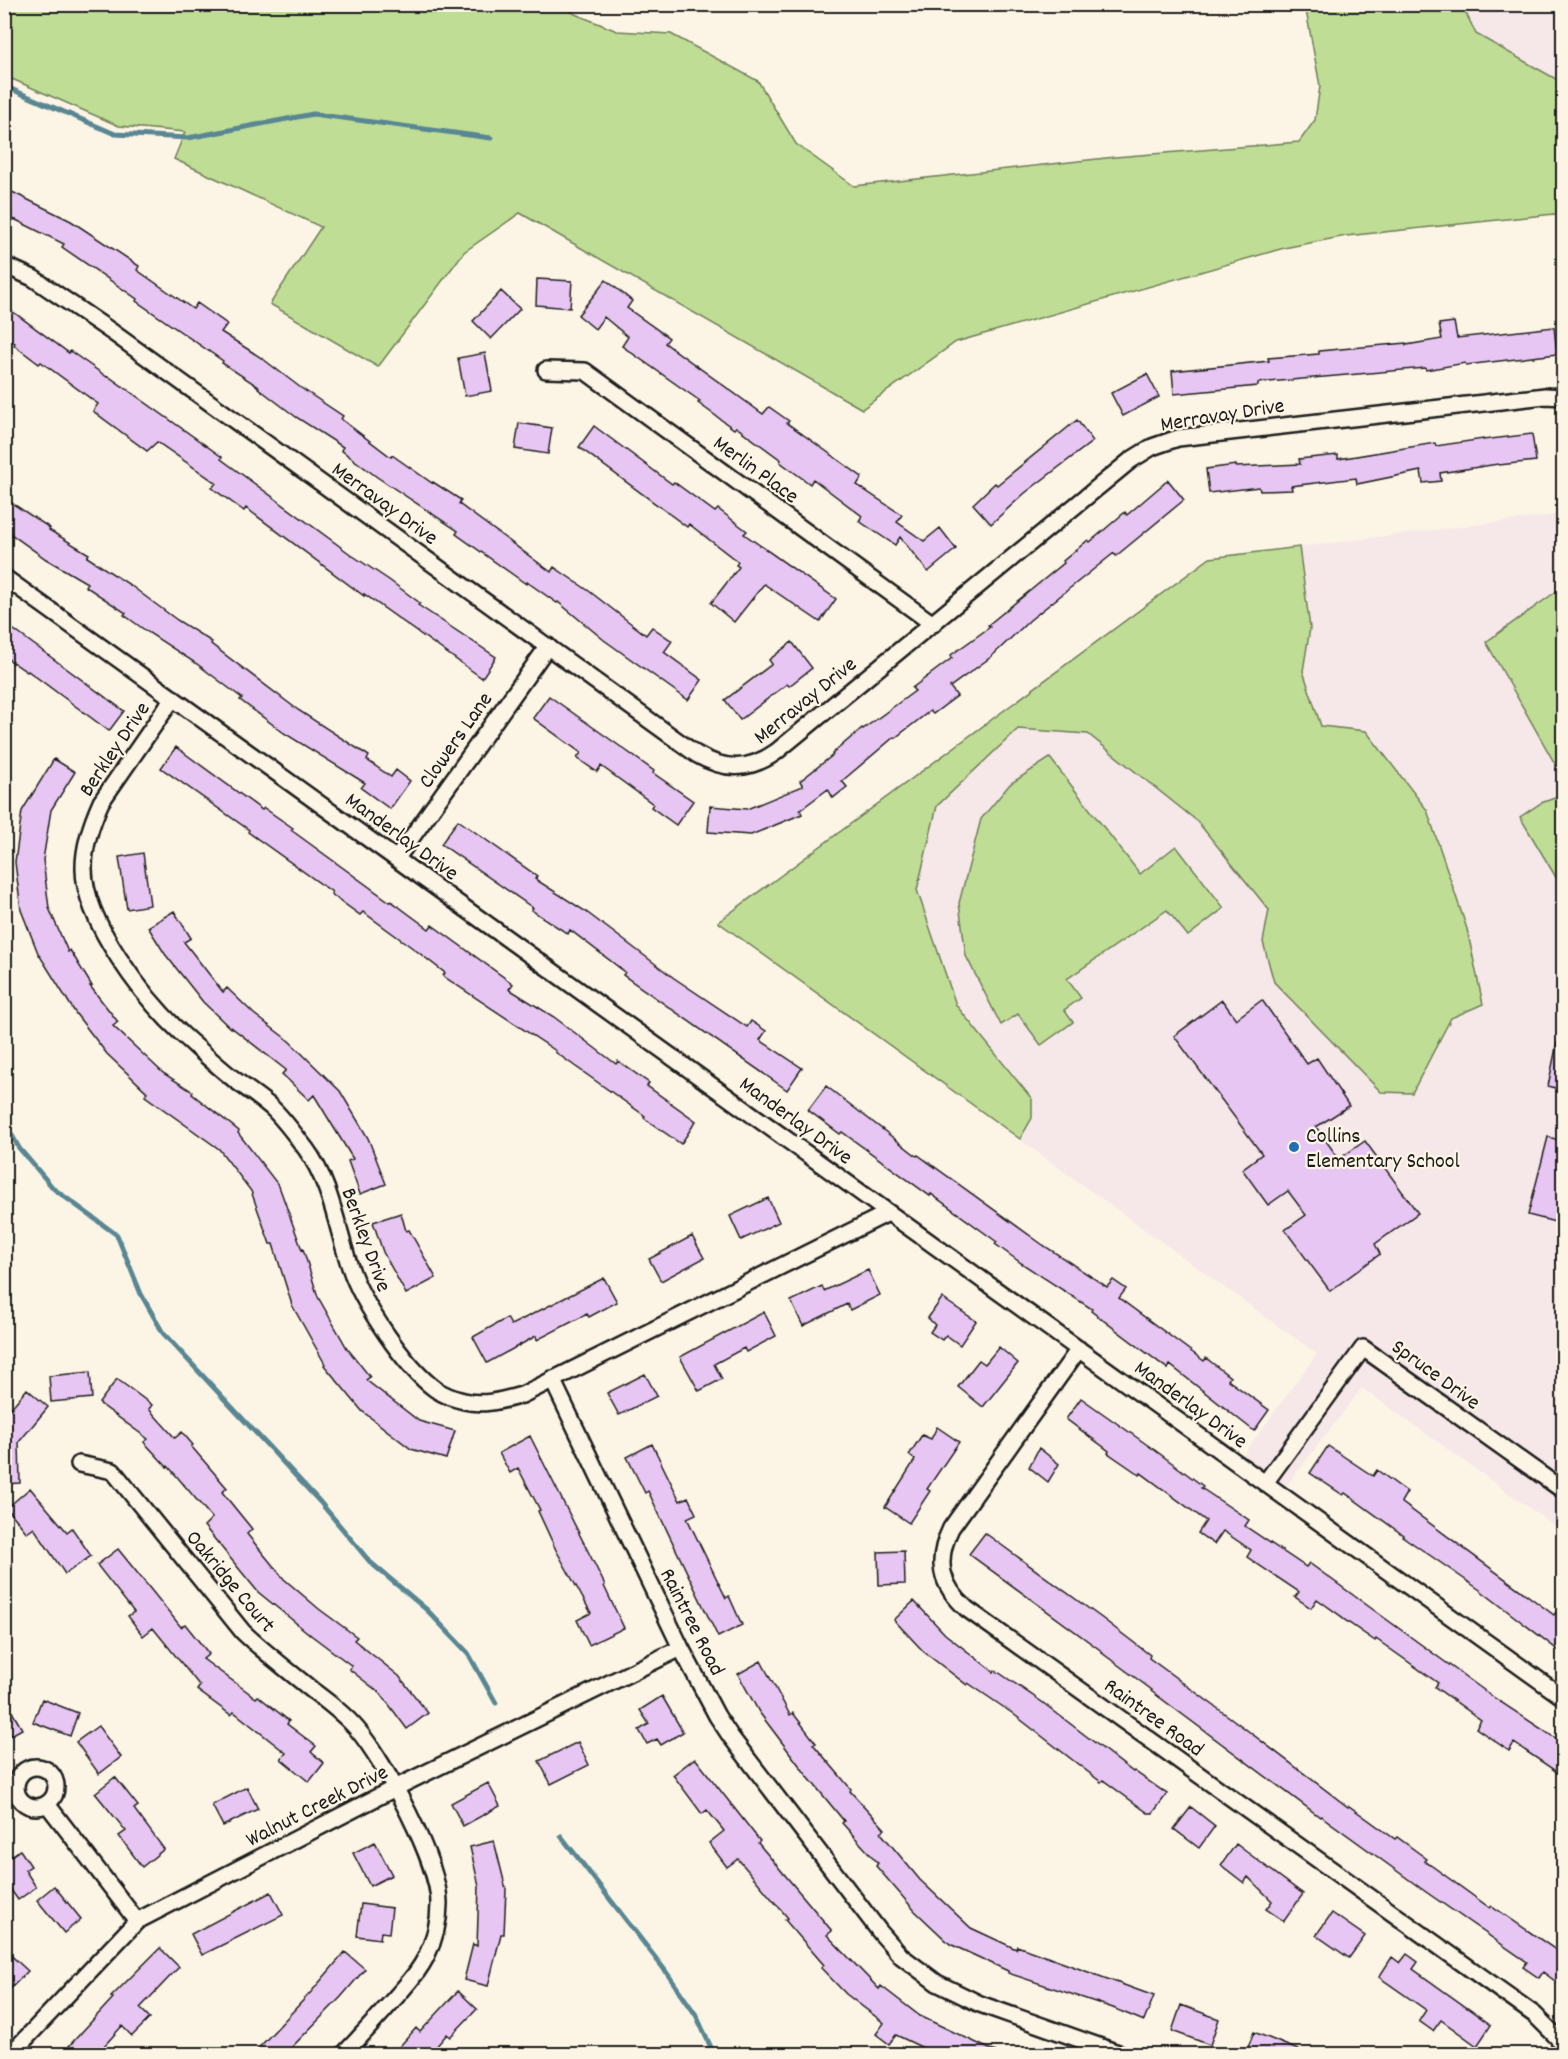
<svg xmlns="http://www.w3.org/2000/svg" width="1568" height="2059" font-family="Dekko,sans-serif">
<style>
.built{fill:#f6e7e9}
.green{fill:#bfdd95;stroke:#6e7c58;stroke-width:1.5}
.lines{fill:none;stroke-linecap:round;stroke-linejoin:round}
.stream{stroke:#588692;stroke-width:5}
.building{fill:#e7c6f3;stroke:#1c1c1c;stroke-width:1.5}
.minor-casing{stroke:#1c1c1c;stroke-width:20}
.minor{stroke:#fcf5e5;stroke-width:15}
.poi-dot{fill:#1f6fb2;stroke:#fcf5e5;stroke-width:2}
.labels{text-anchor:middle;stroke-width:4.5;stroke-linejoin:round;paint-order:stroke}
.street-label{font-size:22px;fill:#1c1c1c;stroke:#fcf5e5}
.poi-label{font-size:22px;fill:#1c1c1c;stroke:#fcf5e5;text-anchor:start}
</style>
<rect width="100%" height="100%" fill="#fcf5e5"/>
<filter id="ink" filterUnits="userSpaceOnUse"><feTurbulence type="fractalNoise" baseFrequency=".0167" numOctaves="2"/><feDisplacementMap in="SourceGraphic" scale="12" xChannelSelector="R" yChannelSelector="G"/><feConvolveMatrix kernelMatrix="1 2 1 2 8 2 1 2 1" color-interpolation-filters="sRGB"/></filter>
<g filter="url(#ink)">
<!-- built -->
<path class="built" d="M1462,5H1563V83L1476,34Z
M1563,514V1532L1362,1388L1280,1494L1237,1463L1317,1354L718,922L1210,558Z"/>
<!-- green -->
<path class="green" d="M4,5H562L575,14L617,31L671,34L758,81L796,144L854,186L1115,157L1299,142L1315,120L1320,86L1305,5H1462L1476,34L1563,83V215L1554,214L1346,236L1284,248L956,342L862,409L520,213L464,252L378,367L270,304L321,227L174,159L185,132L119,126L5,76Z
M1299,547L1310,628L1303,671L1321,726L1366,731L1427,810L1467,929L1483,1004L1451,1018L1412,1093L1381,1092L1274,982L1263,942L1269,910L1197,821L1088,734L1018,729L937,806L917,890L956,1005L1032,1099V1118L1020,1139L718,922L1210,558Z
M1557,591L1564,603L1563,778L1486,642Z
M1050,758L1140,874L1176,846L1224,908L1188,936L1167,910L1067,979L1081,998L1064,1010L1073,1022L1041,1045L1018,1014L1001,1025L966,956L959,903L981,819L1010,784Z
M1563,795H1564L1563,889L1520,817L1541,803Z"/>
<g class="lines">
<!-- stream -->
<path class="stream" d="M4,86L115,134L188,138L313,114L491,138
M4,1121L19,1148L54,1189L117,1235L141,1294L163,1333L320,1502L370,1562L427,1610L468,1653L496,1703
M561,1836L664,1969L696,2015L714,2054"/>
</g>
<!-- building -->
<path class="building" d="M4,188L71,221L139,266L137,270L193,309L197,303L227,324L221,332L263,359L301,388L343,416L341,419L391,457L392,455L432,483L433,482L461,500L459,504L551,572L554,567L589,591L646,635L652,627L672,641L664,652L702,680L688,700L604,640L558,602L557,603L527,582L526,584L456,534L458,531L377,477L341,450L343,447L296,417L258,388L259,387L222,363L223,361L136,301L137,299L62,247L64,244L16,220L4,217Z
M537,279L572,281L570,308L536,305Z
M606,280L632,301L627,308L669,338L665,343L763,414L769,407L789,421L787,423L862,477L857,485L902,515L897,522L924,541L940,528L956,549L928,572L900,537L895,545L859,521L862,516L813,479L810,484L780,462L781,460L736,427L734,429L698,403L700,401L622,346L628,337L604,317L595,329L578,315Z
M501,291L520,309L491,339L473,321Z
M4,308L16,314L69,353L70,351L107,377L108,376L222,457L221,459L353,556L389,580L420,603L418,605L496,657L482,678L364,594V596L246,508L244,511L212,488L216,483L157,442L147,451L93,411L98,404L41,362L39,364L14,345L15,343L4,337Z
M1454,322L1457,338L1554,327L1557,354L1466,365L1465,363L1426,370L1425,368L1258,383V386L1174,394L1172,371L1269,361L1268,358L1319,354V351L1406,343V345L1442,339L1439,324Z
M485,353L492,391L465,396L458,358Z
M1147,374L1159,397L1123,416L1111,393Z
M1077,420L1093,441L1025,493L991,524L973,504L995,483L997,485Z
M519,423L552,428L548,454L515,449Z
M594,426L672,484L674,482L715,512L718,509L747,531L744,534L836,599L820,622L764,584L734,622L711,603L739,567L736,565L738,562L689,524L687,527L579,447Z
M1532,434L1536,461L1499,465L1498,464L1440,473L1441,481L1423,483L1421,471L1357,484L1356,478L1291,486L1292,490L1260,491L1259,487L1209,493L1206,469L1236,465V467L1300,464L1299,459L1338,455V459L1435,443L1436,446L1483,439V440Z
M1168,480L1184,500L1116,556L1114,553L1030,620L991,657L950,687L957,696L933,714L930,711L895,738L894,737L842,781L847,787L833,798L828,789L800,810L802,814L751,835L708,832L710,806L747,809L803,786L800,781L833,755L832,754L862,728L863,729L915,691L912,688L952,658L951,655L990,627L988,625L1064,563L1063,561L1088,540L1090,542L1125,512L1127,515Z
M4,498L50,528L49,530L89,554L87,557L130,585L177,620L212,642L211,644L298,710L369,756L367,760L391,777L396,770L410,781L390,809L361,788L365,783L284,733L240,700L242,698L197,664L149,633L124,615L126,613L85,586L87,583L46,559L4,529Z
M10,627L124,711L109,731L28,671L27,672L4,656V635Z
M792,642L812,668L789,686L787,684L740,720L725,700L772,664L769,660Z
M549,696L628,752L654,771L653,773L693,801L676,825L651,807L653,804L601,766L597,772L577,758L581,753L533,718Z
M176,747L262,810L264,808L293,828L291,830L390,902L391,901L429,929L432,925L513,984L509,989L554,1017L616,1064L618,1061L649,1083L647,1086L696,1121L681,1144L644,1118L645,1116L555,1052L556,1051L443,976L445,973L414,949L363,912L360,915L331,894L332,892L248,832L249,830L161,768Z
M54,759L75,772L51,810L43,860L49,908L68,952L70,950L92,986H90L118,1022L113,1026L163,1073L193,1092L192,1094L239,1131L238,1133L279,1186L302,1250L303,1249L318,1297L347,1348L370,1377L366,1380L419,1421L455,1431L446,1459L411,1449L362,1411L324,1365L325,1364L292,1305L273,1244H270L251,1191L219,1149L145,1096L147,1092L107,1054L76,1014L38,953L21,910L15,862L22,811Z
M458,820L537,876L535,879L585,911L674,978L747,1027L751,1021L766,1031L760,1040L802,1068L787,1090L623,975L625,972L570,930L568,934L531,910L533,908L441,844Z
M143,853L150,905L127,909L119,857Z
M174,911L191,938L184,942L223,992L227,988L254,1014L289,1041L340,1091L368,1138L386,1184L360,1194L348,1161L353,1159L314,1095L309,1100L282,1074L286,1070L231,1027L230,1028L203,1002L165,954L148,927Z
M1222,1000L1236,1019L1262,1000L1307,1064L1317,1058L1349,1106L1316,1127L1339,1159L1365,1141L1418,1213L1375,1244L1380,1254L1330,1291L1285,1230L1306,1215L1288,1191L1268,1205L1242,1169L1262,1154L1174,1036Z
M1557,1043L1563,1044V1090L1548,1086Z
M826,1086L917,1156L918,1155L1043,1245L1107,1287L1113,1280L1126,1289L1119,1298L1204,1361L1206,1358L1230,1377L1228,1380L1269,1410L1254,1431L1170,1365L1168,1369L1091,1311L1092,1309L1021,1263L995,1244L997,1242L931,1194L930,1196L842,1132L840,1134L808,1110Z
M1548,1137L1563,1141V1224L1528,1215Z
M768,1198L779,1222L741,1240L730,1216Z
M401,1213L406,1231L409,1230L436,1278L406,1294L383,1252L373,1222Z
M692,1236L704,1258L661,1281L649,1259Z
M868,1270L880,1295L850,1310L847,1304L803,1326L791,1301L822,1286L824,1291Z
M604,1278L617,1302L589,1317L587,1314L537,1340L536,1336L487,1363L473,1337L507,1318L511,1325Z
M942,1298L976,1321L960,1345L946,1335L942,1340L930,1332L935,1325L928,1318Z
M764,1312L776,1336L746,1352L744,1348L714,1364L722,1379L699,1391L680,1357Z
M999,1347L1018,1363L983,1407L958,1387L979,1360L985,1364Z
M90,1372L92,1398L51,1402L49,1376Z
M645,1374L657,1396L619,1415L607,1393Z
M117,1379L152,1405L149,1409L175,1438L182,1432L193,1445L191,1446L227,1488L222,1492L252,1529L247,1534L284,1579L319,1609L357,1637L354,1640L399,1676L428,1713L407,1729L381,1694L349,1669L352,1666L312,1636L258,1592L204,1526L212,1518L168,1466L167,1467L144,1442L148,1439L99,1403Z
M27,1389L48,1407L19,1442L20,1483L4,1484V1416Z
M1081,1398L1156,1451L1203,1486L1201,1488L1249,1520L1245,1526L1306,1567L1309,1563L1496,1699L1563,1743V1776L1514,1743L1509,1751L1476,1728L1481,1720L1435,1687L1438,1683L1376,1639L1375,1641L1342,1618V1617L1317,1599L1311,1608L1295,1597L1299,1592L1247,1557L1251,1550L1223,1531L1214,1544L1198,1533L1206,1521L1141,1473L1140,1475L1108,1453L1109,1451L1066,1419Z
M937,1427L959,1442L927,1489L930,1491L909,1523L885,1507L915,1460L909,1455L922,1435L931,1439Z
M530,1436L605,1585L604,1586L624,1628L589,1645L577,1620L591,1613L556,1550L538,1511L540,1510L518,1468L510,1473L499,1453Z
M652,1444L680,1501L688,1497L696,1514L687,1518L726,1598L729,1596L742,1625L718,1637L648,1491L645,1493L627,1457Z
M1328,1446L1373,1476L1377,1470L1407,1492L1401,1502L1554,1615L1563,1603V1654L1480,1590L1402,1536L1403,1535L1345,1493L1343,1495L1310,1473Z
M1039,1448L1059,1464L1048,1482L1029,1467Z
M30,1488L67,1532L72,1528L91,1556L65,1574L34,1528L27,1533L7,1508Z
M985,1533L1103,1619L1150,1655L1149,1658L1239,1724L1348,1807L1349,1806L1395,1839L1397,1837L1427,1859L1425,1861L1490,1908L1492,1906L1563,1955V1987L1543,1972L1539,1978L1523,1967L1527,1962L1426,1892L1321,1816L1320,1817L1151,1691L1152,1690L1102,1653L1103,1652L969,1554Z
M118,1549L181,1627L185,1624L209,1654L203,1659L256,1698L258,1696L289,1721L287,1724L316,1746L311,1752L324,1763L309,1782L281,1759L286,1753L234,1712L231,1715L197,1690L200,1686L153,1628L143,1636L128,1616L134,1612L97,1565Z
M904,1551L905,1584L879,1585L878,1552Z
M914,1601L945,1634L994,1672L995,1670L1042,1702L1133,1772L1134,1771L1167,1794L1153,1813H1148L1103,1780L1101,1782L1012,1713L968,1683L967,1685L924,1652L894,1620Z
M761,1661L790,1715L793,1713L816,1743L813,1744L851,1789L850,1791L885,1829L881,1833L920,1880L971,1928L1016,1949L1017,1946L1154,1996L1144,2021L1113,2008L1008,1973V1971L950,1944L915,1911L876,1866L878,1863L842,1823L844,1821L808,1777L759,1712L738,1674Z
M662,1696L683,1732L661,1745L657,1739L647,1744L639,1730L649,1724L640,1710Z
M4,1698L22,1729L4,1739Z
M42,1699L78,1713L70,1736L33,1722Z
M98,1726L121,1757L99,1774L76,1742Z
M578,1742L589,1765L551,1784L539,1761Z
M695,1758L760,1841L758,1843L832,1931L827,1935L879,1989L881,1986L920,2016L1002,2055H938L896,2035L889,2044L876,2034L884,2023L846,1994L821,1968L824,1965L785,1920L788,1918L738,1859L727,1867L709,1843L724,1831L707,1810L702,1814L673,1775Z
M115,1777L138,1806L134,1809L164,1849L142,1867L119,1836L126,1831L95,1793Z
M488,1783L500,1806L463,1826L451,1803Z
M247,1787L258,1809L223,1826L212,1805Z
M1191,1807L1215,1826L1199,1848L1174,1829Z
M494,1841L506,1889L504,1934H501L488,1986L464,1980L473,1944L477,1946L479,1886L470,1847Z
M375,1842L392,1875L370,1886L353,1853Z
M1236,1844L1303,1894L1284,1921L1266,1909L1272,1901L1248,1877L1244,1883L1221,1865Z
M20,1850L31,1866L25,1870L36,1887L18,1900L4,1880V1861Z
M54,1886L81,1919L64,1933L37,1900Z
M271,1892L283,1915L202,1955L191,1934Z
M361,1904L392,1908L389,1933L381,1932L380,1939L357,1936Z
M1332,1913L1365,1936L1349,1958L1316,1935Z
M160,1948L179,1967L140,2008L150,2018L132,2036L122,2026L96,2055H78L69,2046L113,1998L111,1997Z
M4,1949L28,1971L4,1995Z
M345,1952L365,1969L341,1997L292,2047L301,2055H252L312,1991Z
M1407,1954L1418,1962L1413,1969L1491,2025L1477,2046L1441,2020L1433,2031L1419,2021L1426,2010L1379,1977L1392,1957L1400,1963Z
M458,1991L477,2009L450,2037L447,2034L429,2055H392L416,2028L420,2032Z
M1181,2005L1219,2019L1210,2045L1172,2031Z
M1254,2032L1308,2054V2055H1245Z"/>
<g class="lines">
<defs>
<path id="minor" d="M4,265L33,278L112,332L696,754C725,771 749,771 776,752L1131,460L1152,447L1178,438L1545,396L1564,397
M546,370L585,371L933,624
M4,577L1564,1698
M173,698L101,802C92,822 84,845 84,867C83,921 145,1000 183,1035C200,1050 217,1066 235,1080C247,1089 259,1097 271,1107C284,1119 295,1135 306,1149C331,1183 337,1229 350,1267C362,1303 405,1367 435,1389C444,1395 455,1399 464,1401C484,1406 503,1400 522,1395L888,1213
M397,858L548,646
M1079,1349L951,1528C935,1561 940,1585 967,1609L1535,2015L1557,2037L1564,2048
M552,1379L681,1648L717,1716L731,1737L880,1932L901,1956L937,1983L980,2004L1121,2054
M79,1464L113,1471L243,1632C265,1653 289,1671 312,1690C328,1702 344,1714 357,1729C384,1760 440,1864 439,1904C439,1922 434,1941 426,1957C420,1969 411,1980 402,1990C383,2012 364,2033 344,2054
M1265,1483L1363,1348L1564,1491
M16 1787a20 20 0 1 1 40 0a20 20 0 1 1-40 0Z
M47,1804L137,1921
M11,2054L137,1921L395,1788L681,1648"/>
</defs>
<!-- minor casing -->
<use href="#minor" class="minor-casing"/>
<!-- minor -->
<use href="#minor" class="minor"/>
</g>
</g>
<!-- markers -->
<circle class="poi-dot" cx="1294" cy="1147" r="6"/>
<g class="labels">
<!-- street labels -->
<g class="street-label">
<text transform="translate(1222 413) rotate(-9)" y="8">Merravay Drive</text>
<text transform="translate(757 468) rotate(36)" y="8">Merlin Place</text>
<text transform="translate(386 502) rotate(36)" y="8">Merravay Drive</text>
<text transform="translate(804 699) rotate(-39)" y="8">Merravay Drive</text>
<text transform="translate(454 739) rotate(-55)" y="8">Clowers Lane</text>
<text transform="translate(113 748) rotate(-56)" y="8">Berkley Drive</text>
<text transform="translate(403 835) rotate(36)" y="8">Manderlay Drive</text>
<text transform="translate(797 1119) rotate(36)" y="8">Manderlay Drive</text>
<text transform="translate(368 1239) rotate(70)" y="8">Berkley Drive</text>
<text transform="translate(1437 1373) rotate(36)" y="8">Spruce Drive</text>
<text transform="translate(1192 1403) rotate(36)" y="8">Manderlay Drive</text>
<text transform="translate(232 1580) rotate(50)" y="8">Oakridge Court</text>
<text transform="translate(694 1621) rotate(63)" y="8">Raintree Road</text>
<text transform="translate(1155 1716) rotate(36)" y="8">Raintree Road</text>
<text transform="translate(316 1804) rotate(-27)" y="8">Walnut Creek Drive</text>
</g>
<!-- poi labels -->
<g class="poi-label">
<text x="1306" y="1142">Collins<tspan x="1306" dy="25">Elementary School</tspan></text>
</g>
</g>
<!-- margin -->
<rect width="1568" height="2059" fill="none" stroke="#fcf5e5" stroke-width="24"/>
<rect x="12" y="12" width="1544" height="2035" fill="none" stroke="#1c1c1c" stroke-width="2" filter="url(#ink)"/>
</svg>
